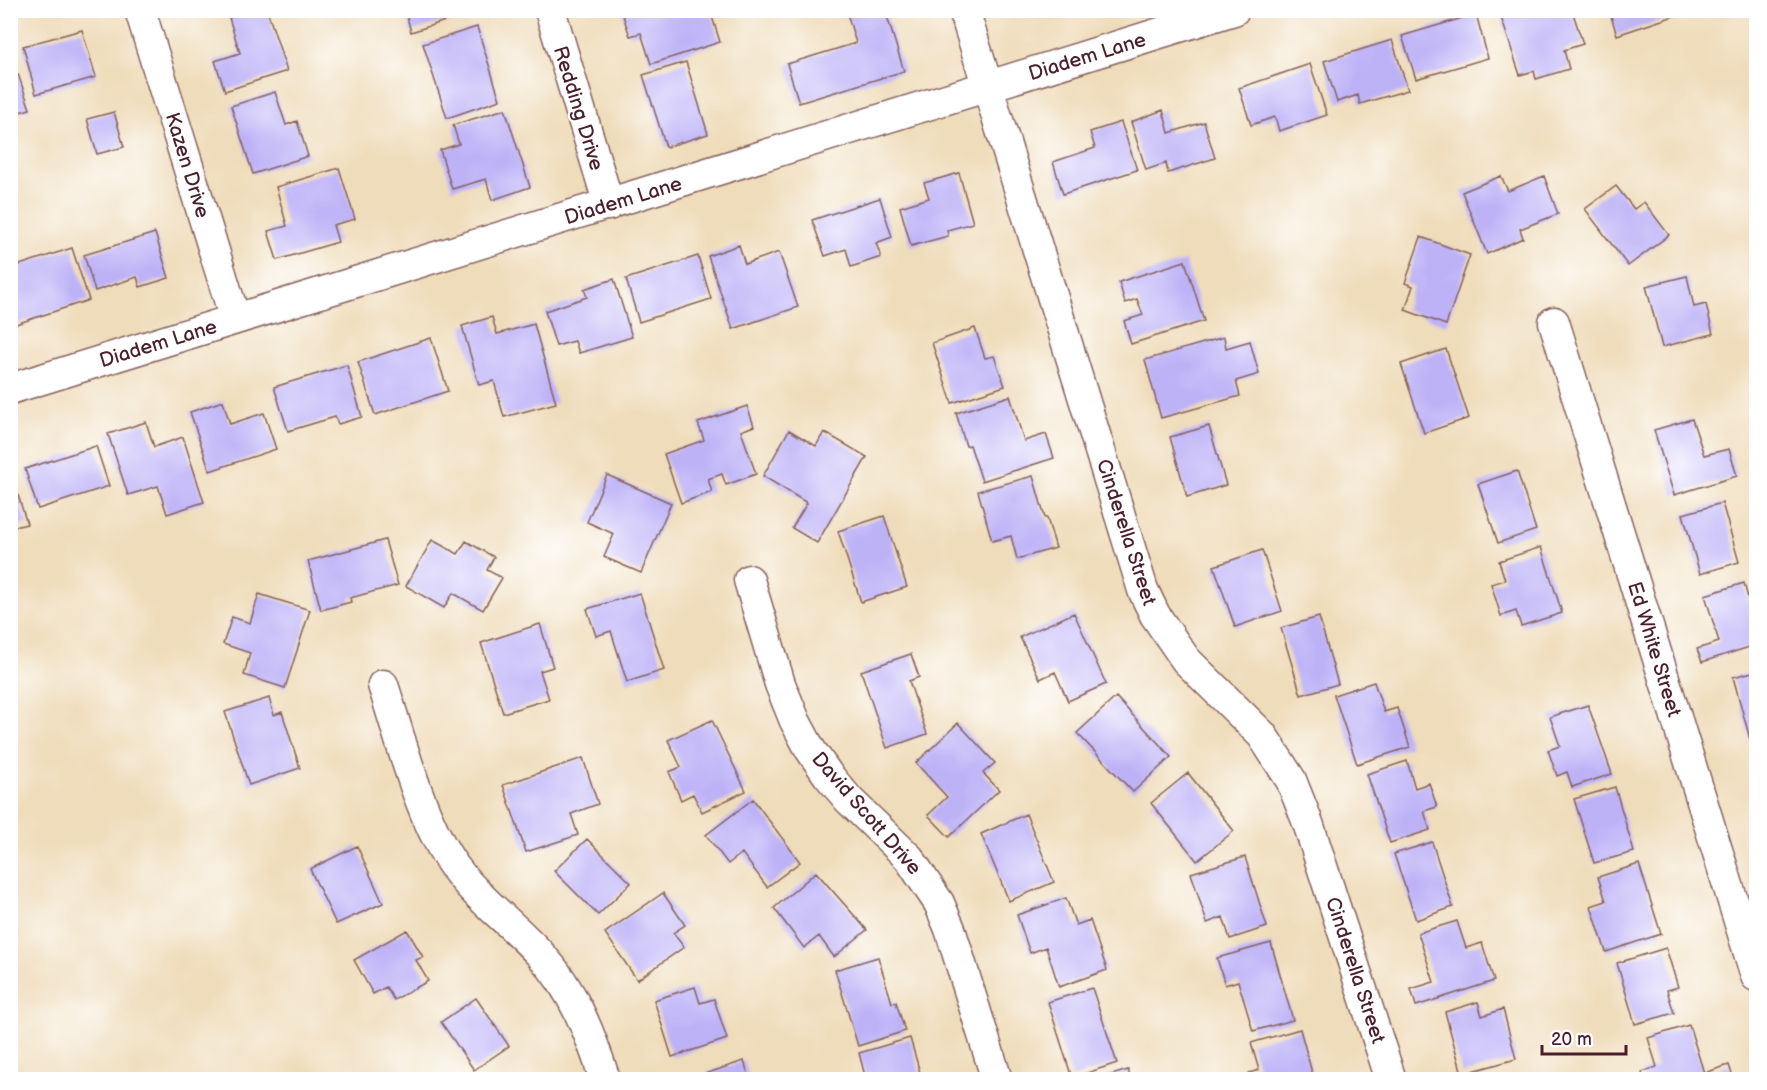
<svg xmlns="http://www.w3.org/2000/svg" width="1767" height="1090" font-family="'Balsamiq Sans',sans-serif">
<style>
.building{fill:#beb2f7}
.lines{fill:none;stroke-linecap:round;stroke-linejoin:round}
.street-casing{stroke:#84615d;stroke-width:33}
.street{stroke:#fff;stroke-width:30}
.labels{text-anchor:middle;stroke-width:4.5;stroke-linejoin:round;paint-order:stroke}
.street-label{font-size:20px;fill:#4a1f2b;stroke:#fff}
</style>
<rect width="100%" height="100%" fill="#fff"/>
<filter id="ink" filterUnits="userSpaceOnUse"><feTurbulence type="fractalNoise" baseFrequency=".0167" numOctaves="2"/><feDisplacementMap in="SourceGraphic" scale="12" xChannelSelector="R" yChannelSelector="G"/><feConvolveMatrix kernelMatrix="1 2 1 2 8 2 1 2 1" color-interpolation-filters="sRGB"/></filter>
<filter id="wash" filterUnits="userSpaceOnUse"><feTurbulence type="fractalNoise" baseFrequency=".008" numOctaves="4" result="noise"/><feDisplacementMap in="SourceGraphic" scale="24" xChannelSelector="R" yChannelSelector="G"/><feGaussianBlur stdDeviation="1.35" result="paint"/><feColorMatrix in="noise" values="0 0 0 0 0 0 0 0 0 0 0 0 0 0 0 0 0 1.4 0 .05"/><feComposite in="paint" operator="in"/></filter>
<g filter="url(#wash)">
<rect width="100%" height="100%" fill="#efdcba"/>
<g id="blocks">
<!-- building -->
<path class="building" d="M251,10H267L287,71L225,91L215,61L240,53L229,18Z
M405,10H463L464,15L411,32Z
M621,10H672L673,14L683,10H710L720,42L651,64L641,33L630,36Z
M846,10H885L904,71L799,103L787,64L856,43Z
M1572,10L1583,44L1564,50L1569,69L1536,79L1534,71L1520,75L1499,11Z
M1609,10H1685L1686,12L1617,35Z
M1476,14L1488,58L1416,79L1402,36Z
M477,27L500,100L447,118L423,44Z
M82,30L96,77L36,94L23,46Z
M1392,40L1408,90L1360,104L1358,95L1337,102L1324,61Z
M686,62L708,134L666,147L643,75Z
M1310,64L1327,115L1279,131L1275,117L1251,125L1239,88Z
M18,74L30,109L10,115V76Z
M275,92L286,125L297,121L308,156L253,174L231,106Z
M505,109L530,187L492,200L486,179L452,189L440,150L459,144L453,125Z
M1163,110L1169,133L1204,122L1215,158L1168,173L1166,163L1146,170L1131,122Z
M114,112L124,147L97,154L87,119Z
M1121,122L1137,170L1063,194L1053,162L1095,148L1090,132Z
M339,168L355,219L333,225L338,242L277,260L268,231L287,226L276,187Z
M959,173L973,223L947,230L948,236L911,246L900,207L929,198L924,183Z
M1501,176L1508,191L1544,176L1558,214L1520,229L1523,238L1487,254L1462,192Z
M1616,186L1634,209L1644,202L1669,235L1628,266L1585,209Z
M880,198L892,237L876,243L881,257L851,267L846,249L825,256L812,220Z
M155,233L169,278L140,287L137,277L95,291L84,255Z
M1421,237L1470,255L1446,325L1405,310L1413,286L1405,283Z
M739,245L745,264L779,252L798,307L733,329L708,256Z
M72,248L89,300L16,324L10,308V268Z
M698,256L711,299L639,322L626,279Z
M1185,261L1204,321L1131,344L1124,321L1143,315L1137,299L1125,303L1119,282Z
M1687,276L1694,307L1706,304L1713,334L1662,347L1646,286Z
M614,279L632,337L579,353L575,341L556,346L545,311L587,297L584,289Z
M492,317L497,334L534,324L556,403L504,417L494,381L479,385L462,326Z
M975,328L985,358L994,356L1005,386L952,403L932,343Z
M1224,337L1226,348L1250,341L1259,374L1236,381L1240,396L1161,418L1145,360Z
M431,338L448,391L375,415L358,362Z
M1446,349L1469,418L1424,433L1401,364Z
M347,365L362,417L338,424L335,417L288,431L274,387Z
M1010,396L1024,441L1046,434L1054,458L982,481L970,445L966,446L956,413Z
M223,401L230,424L264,413L276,449L210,471L190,412Z
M747,406L754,426L741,431L756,474L726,485L722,474L708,479L712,492L681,503L664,454L704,440L698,423Z
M1692,419L1704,455L1729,449L1737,476L1674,495L1654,430Z
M146,422L154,447L183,437L204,502L167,514L158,486L128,495L108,434Z
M1209,426L1226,485L1187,497L1170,437Z
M789,430L816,446L824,432L867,457L817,543L792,528L807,503L763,476Z
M96,446L109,486L38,509L25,469Z
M10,469L27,524L10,528Z
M1517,471L1536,530L1498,543L1478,484Z
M607,475L671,503L641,573L604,557L614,534L587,522Z
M1033,476L1045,518H1047L1056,548L1017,559L1011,536L992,541L978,491Z
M1722,503L1739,562L1700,574L1683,514Z
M884,516L907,587L861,602L838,531Z
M385,540L398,585L350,598L351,602L321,610L308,561Z
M432,540L458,554L466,541L494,557L487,570L502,578L483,610L453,593L444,608L406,586Z
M1541,547L1562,613L1521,626L1516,611L1501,616L1491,584L1505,580L1499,561Z
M1262,550L1282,611L1235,627L1214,566Z
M1744,583L1749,602L1756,600V645L1702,662L1697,649L1719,642L1705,595Z
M640,593L664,670L627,682L611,631L596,636L587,609Z
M259,594L310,610L285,688L244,675L250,653L223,644L232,617L250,623Z
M1074,613L1106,684L1068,701L1055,672L1040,679L1020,637Z
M1319,617L1338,684L1301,695L1281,628Z
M540,624L553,667L540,671L549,699L503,713L481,643Z
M911,654L919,677L909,681L927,734L887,748L861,671Z
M1756,671V737L1750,739L1733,677Z
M1374,682L1384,712L1397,708L1410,747L1357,764L1334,695Z
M1116,697L1171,757L1133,792L1077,733Z
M269,698L274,715L282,712L300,768L249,785L225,712Z
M1588,705L1612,774L1572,787L1567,772L1557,776L1548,750L1560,746L1550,717Z
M712,720L746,791L702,812L693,794L681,800L669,772L681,767L668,740Z
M958,723L995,763L983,773L999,790L949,837L928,815L947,797L916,763Z
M583,758L598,804L571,814L578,835L526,852L503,785Z
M1407,761L1415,788L1429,783L1437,807L1424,811L1430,830L1390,843L1367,774Z
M1188,773L1234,831L1197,861L1151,803Z
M1615,787L1634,852L1594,863L1574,799Z
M753,799L800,862L767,887L742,853L728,864L706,835Z
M1026,814L1054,882L1009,901L981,834Z
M587,839L631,883L598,915L554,871Z
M1432,842L1453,907L1416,920L1394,854Z
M357,846L383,903L336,924L310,869Z
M1245,857L1267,927L1230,939L1223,917L1207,923L1191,873Z
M1639,864L1661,934L1606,952L1591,906L1606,901L1598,877Z
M816,872L867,930L834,957L819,936L804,948L774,908Z
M663,893L685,925L673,933L684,947L637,980L605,933Z
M1066,898L1076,925L1090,920L1107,970L1059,987L1046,947L1030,953L1017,915Z
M1457,921L1466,948L1482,943L1494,981L1416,1006L1411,989L1434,982L1418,933Z
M407,930L423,957L416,960L428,981L394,1000L386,987L373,994L354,960Z
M1271,943L1293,1020L1253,1031L1238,981L1225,985L1217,958Z
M1666,948L1678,987L1667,990L1674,1013L1635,1024L1617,963Z
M878,957L892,1003L896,1002L905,1031L858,1046L835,970Z
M695,987L700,1003L714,999L727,1039L672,1057L654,1000Z
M1092,988L1117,1063L1072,1078L1048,1002Z
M476,998L509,1046L474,1070L441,1022Z
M1478,1002L1482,1016L1503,1009L1516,1059L1462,1074L1445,1012Z
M1689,1025L1704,1073L1729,1065L1734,1080H1644L1642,1072L1657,1067L1648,1038Z
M1300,1029L1314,1080H1251L1249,1073L1259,1070L1251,1043Z
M910,1038L921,1076L908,1080H866L859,1053Z
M744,1061L750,1080H690L689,1079Z
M1128,1070L1131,1080H1099L1098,1079Z"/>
</g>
</g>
<g filter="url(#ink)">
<use href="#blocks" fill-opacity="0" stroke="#84615d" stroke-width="1.5"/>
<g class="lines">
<defs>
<path id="street" d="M140,10L235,319
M550,10L609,205
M964,10L1143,590L1155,615L1186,660L1262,735L1291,780L1308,823L1391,1080
M1554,322L1756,976
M10,389L1234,10
M749,580L780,684L795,721L810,749L828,775L849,800L909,858L939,903L950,929L997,1080
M383,685C401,740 418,811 449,859C473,896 511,922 541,955C573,989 591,1035 605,1080"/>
</defs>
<!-- street casing -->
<use href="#street" class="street-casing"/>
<!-- street -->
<use href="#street" class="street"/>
</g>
</g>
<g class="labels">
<!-- street labels -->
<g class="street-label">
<text transform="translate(1087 56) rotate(-17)" y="7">Diadem Lane</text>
<text transform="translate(579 108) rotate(73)" y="7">Redding Drive</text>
<text transform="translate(188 165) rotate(73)" y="7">Kazen Drive</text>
<text transform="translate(623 200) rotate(-17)" y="7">Diadem Lane</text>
<text transform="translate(158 343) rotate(-17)" y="7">Diadem Lane</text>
<text transform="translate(1127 532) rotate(72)" y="7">Cinderella Street</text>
<text transform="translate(1655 649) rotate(73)" y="7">Ed White Street</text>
<text transform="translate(867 813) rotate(49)" y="7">David Scott Drive</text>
<text transform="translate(1356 970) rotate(72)" y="7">Cinderella Street</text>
</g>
</g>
<!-- margin -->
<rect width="1767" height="1090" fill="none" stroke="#fff" stroke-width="36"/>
<!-- scale -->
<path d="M1542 1045v9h84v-9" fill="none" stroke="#4a1f2b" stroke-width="3"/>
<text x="1551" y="1045" font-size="18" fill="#4a1f2b" stroke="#ffffff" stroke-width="4.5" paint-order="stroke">20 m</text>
</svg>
